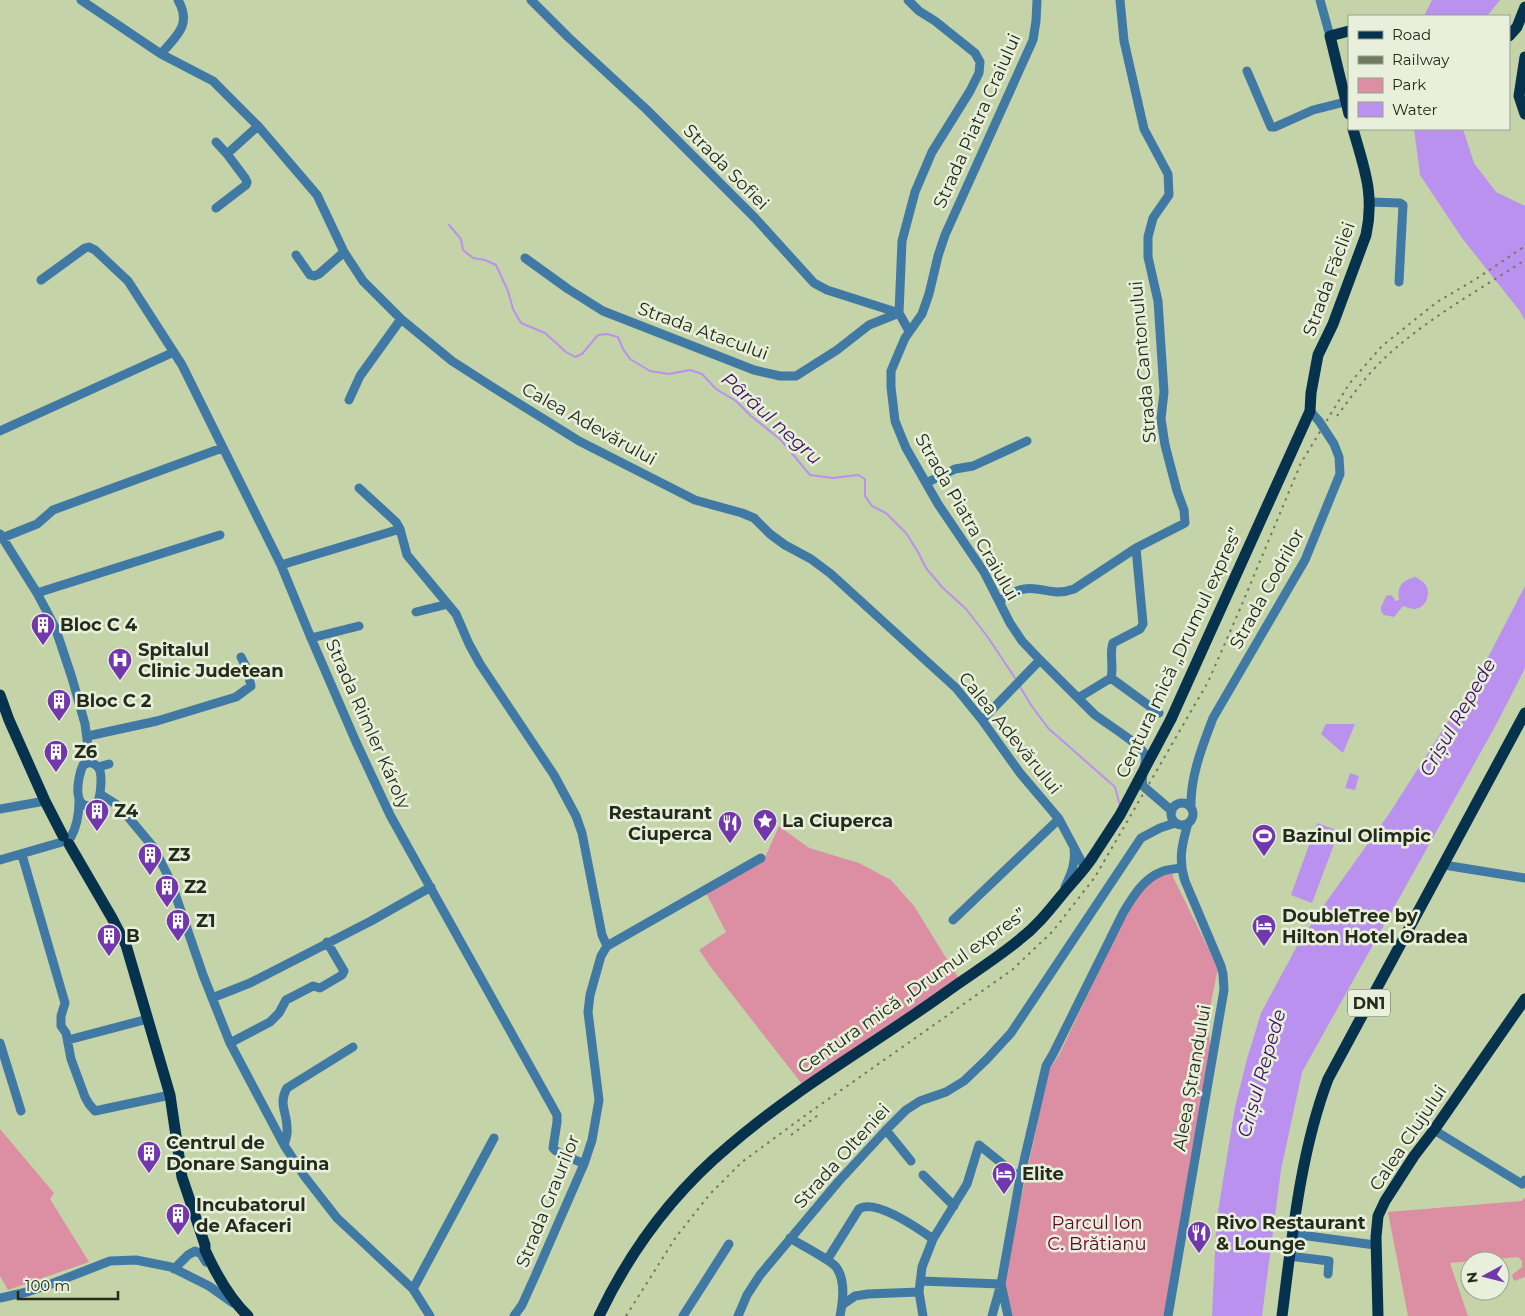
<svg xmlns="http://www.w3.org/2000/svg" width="1525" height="1316" font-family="Montserrat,sans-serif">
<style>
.green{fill:#dc8fa2}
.water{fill:#bb91f0}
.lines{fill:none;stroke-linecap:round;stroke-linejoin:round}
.stream{stroke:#bb91f0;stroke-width:2}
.minor{stroke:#4179a5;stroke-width:9}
.major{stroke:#06324e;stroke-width:11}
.rail{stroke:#707a5e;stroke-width:2;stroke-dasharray:2.5 5;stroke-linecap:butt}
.major-bridge{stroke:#06324e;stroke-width:11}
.labels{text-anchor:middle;stroke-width:5;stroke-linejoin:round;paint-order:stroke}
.shield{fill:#e8f0db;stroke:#606655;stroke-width:1}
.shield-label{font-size:16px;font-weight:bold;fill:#252b1b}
.street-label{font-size:18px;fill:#252b1b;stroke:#e8f0db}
.poi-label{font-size:18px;font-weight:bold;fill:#252b1b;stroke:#e8f0db;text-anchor:start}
.park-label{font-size:18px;fill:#68002e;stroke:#e8f0db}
.water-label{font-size:19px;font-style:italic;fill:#3e1064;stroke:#e8f0db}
</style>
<rect width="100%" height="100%" fill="#c4d3a8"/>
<!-- green -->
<path class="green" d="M779,826L809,848L859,863L891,880L914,906L961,982L805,1088L713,970L699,950L726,932L705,891L764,860Z
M1173,872V877L1218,968L1208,1017L1211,1061L1165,1316H1012L1003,1282L1049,1070L1059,1055L1126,914L1148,882Z
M0,1129L54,1193L50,1199L89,1262L8,1290L0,1276Z
M1525,1198V1277L1514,1281L1512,1275L1522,1267V1261L1518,1257L1450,1263L1468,1316H1408L1388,1212L1521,1201Z"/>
<!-- water -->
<path class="water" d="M1432,0H1500L1487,16H1424Z
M1414,129H1463L1474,163L1496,192L1525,206V320L1519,310L1462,238L1420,175Z
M1415,577C1419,579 1423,581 1425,584C1432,593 1426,608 1415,609C1411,609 1407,607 1403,606L1394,617L1384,615L1381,611V607L1386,596L1391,595L1394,598L1395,601L1399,600C1397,585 1402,581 1415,577Z
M1525,586V668L1497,723L1302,1072L1281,1170L1262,1316H1212L1216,1233L1219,1205L1235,1107L1247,1059L1261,1013L1297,946L1327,901L1389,814L1483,667Z
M1326,724H1355L1343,753L1321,734Z
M1350,773L1359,776L1355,790L1345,788Z
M1317,823L1339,831L1312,903L1291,895Z"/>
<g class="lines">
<!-- stream -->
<path class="stream" d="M449,225L461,239L463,250L473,258L485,260L496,265L508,291L513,309L521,323L545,333L566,352L575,357L582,354L598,335L607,334L618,337L623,349L630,359L650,371L669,374L690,370L702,374L716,389L736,401L751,416L781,440L810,475L833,478L858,475L865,479V496L872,506L886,513L906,533L918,552L926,568L942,587L966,609L987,636L1017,681
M1019,685L1031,705L1048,728L1115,787L1120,806"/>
<!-- minor -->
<path class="minor" d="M81,0L161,54L213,81L258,126L317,195L344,252L363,281L401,319L452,361L494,388L579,441L695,500L742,513L754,518L770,534L785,545L811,559L831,574L956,688L982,720L1020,773L1059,819L1085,868
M531,0L568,37L646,109L755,218L814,283L827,290L899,313L909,331
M1037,0L1036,21L1033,40L945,235L938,256L929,294L922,314L905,338L891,371V387L895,421L906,448L938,504L984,572L1010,623L1022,641L1040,660L1094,714C1105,723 1142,745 1145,755C1147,765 1140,775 1143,786L1172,811
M1320,0L1330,36
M161,54C177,35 192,25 178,0
M1247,71L1271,127H1275L1313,110L1345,102
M216,142L227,154L245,178L247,182L246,185L216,208
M227,154L258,126
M1370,202L1400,203L1403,205L1399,282
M296,255L310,275L314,276L319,274L344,252
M525,258L568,289L603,311L754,370L780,376H796L837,350L869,325L899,313L902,241L915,192L932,152L970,91L979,73L980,62L975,53L935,21L919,11L908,0
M41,280L85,248L89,247L95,250L128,281L182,365L281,565L311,638L356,742L390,815L557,1115V1122L553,1148L556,1151L584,1164
M349,400L360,376L401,319
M0,431L174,352
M926,483L955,469L973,466L1027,441
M359,488L396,522L400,529L407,555L456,614L469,644L480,664L554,775L576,816L582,833L602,935L607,946
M0,534L37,593L55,627L72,678L85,724L90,762
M2,538L37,524L53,510L222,448
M281,565L400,529
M37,593L220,535
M999,601C1006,597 1015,590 1024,589C1042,586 1052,597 1074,589L1136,548L1185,523L1184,510L1177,491L1165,445L1161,419L1164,392L1158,301L1148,257V237L1153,218L1169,195L1168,174L1144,129L1124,41L1120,0
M416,612L448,604
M311,638L359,626
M1111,678L1159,713
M1078,698L1111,678C1114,666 1109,654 1113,643L1140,629L1143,624L1136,548
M982,720L1040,660
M88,736L157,721L236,697L251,686L247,669L241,657
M90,762C94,764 95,764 98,767C103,773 101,796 97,803C71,816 77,778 83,765Z
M98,767L109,764
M100,794L119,806L154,848L171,882L203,975L230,1043L284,1145L305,1177L337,1218L413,1289L430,1316
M1171 814a11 11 0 1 1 22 0a11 11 0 1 1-22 0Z
M1191,808C1190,777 1202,747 1213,718L1305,560L1340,474L1339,457L1334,444L1319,421L1310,411
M0,809L45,801
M71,837C77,826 79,812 79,801
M22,855L65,1003L61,1016V1026L66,1033L71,1059L85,1097L89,1104L95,1111L170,1095
M0,860L62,842
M1444,865L1525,878
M1065,887C1071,874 1076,863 1074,849
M953,920L1059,819
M212,998L250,983L371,921L431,887
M68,1040L148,1019
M0,1043L21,1111
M230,1043L270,1022L279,1013L286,1000L313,986L320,988L342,975L344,971L327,942
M886,1130L911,1161
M1434,1130L1522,1184L1525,1180
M284,1145C286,1139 288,1134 287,1128C287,1112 278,1104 287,1088L353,1047
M923,1175L954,1206
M1293,1234L1375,1245
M790,1238C799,1244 831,1260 836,1267C846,1280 843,1301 840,1316
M1289,1256L1329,1261L1328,1274
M827,1260L859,1209C875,1198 919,1229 933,1239
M174,1269L188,1255L195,1251L201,1254L206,1262
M920,1281L1001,1284
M1001,1284L1008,1316
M413,1289L494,1138
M0,1298L27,1292L51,1284L110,1261L136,1260L171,1267L209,1286L233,1303
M842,1305L855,1296L868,1294L919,1292
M514,1316L522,1305L536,1274L584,1164L592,1140L599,1100L588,1012L590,995L601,956L607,946L761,858
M683,1316L729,1244
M738,1316L747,1295L760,1275L838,1182L886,1130L906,1110L920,1101L946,1092L964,1081L987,1059L1011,1033L1141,838L1160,828L1175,823
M923,1316L919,1292L922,1267L933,1239L967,1184L979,1145L1020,1178
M992,1316L1001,1284L1020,1178L1046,1066L1053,1054L1123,913C1132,898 1143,879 1161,872C1167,869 1174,869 1181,868
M1168,1316L1224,990L1223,974L1221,966L1185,881C1178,860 1182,844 1188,823"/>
<!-- major -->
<path class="major" d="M1349,31L1330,36L1349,114
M1509,36L1517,27L1525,7
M1525,57L1519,96L1525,114
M0,695L9,720L45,801L63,836
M1171,719L1310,411L1311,393L1318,355L1333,324L1366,235C1375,194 1364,168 1353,129
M69,844L112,918L126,945L170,1095L182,1177L205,1245V1250C216,1274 229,1298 248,1316
M599,1316C630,1251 674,1192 729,1146C796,1088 874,1044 945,993C970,975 996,959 1019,940C1036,927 1048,912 1061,896C1071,883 1083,872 1092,858
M1282,1316C1292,1238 1300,1153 1328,1079L1525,713
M1378,1316L1376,1237L1378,1216L1385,1201L1414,1156L1434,1130L1525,999"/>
<!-- rail -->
<path class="rail" d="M1337,416C1353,394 1369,372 1389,354C1430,317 1479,290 1525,260
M791,1135L821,1113
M626,1316L676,1237L710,1194L742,1162L803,1117L1012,970L1053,931L1095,877L1208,682L1240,609L1301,463L1349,384L1382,346L1437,302L1476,279L1525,246"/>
<!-- major-bridge -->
<path class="major-bridge" d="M1092,858L1120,815L1171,719"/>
</g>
<!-- icons -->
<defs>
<symbol id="building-pin" viewBox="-11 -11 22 30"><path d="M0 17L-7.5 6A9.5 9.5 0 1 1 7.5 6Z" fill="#7337ad" stroke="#e8f0db"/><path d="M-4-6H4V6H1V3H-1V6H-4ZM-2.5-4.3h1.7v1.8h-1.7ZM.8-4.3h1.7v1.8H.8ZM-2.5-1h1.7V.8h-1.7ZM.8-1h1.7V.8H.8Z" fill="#fff"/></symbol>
<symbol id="hospital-pin" viewBox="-11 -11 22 30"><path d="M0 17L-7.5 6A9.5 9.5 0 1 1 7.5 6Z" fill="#7337ad" stroke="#e8f0db"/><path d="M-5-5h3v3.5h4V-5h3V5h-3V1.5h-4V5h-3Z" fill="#fff"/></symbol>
<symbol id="sight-pin" viewBox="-11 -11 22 30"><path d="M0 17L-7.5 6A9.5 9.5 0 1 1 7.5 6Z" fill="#7337ad" stroke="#e8f0db"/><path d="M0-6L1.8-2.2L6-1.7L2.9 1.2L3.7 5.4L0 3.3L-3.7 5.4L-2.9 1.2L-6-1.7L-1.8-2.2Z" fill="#fff"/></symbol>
<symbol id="restaurant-pin" viewBox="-11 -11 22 30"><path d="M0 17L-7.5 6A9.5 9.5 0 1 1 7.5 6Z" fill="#7337ad" stroke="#e8f0db"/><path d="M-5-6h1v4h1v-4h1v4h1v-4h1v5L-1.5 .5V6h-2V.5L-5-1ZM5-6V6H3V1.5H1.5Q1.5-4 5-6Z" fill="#fff"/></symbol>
<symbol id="stadium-pin" viewBox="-11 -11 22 30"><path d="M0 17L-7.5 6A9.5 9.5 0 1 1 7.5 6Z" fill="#7337ad" stroke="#e8f0db"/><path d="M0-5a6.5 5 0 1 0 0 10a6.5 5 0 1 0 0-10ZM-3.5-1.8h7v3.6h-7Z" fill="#fff"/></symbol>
<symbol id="hotel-pin" viewBox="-11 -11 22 30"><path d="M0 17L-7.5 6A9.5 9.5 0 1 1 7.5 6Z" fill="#7337ad" stroke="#e8f0db"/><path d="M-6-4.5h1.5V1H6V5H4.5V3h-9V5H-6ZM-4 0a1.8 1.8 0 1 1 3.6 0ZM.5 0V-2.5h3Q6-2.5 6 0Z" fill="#fff"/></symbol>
</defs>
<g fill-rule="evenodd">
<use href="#building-pin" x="29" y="611" width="28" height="38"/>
<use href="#hospital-pin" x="106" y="646" width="28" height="38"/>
<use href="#building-pin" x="45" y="687" width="28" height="38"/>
<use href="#building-pin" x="42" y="738" width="28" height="38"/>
<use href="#building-pin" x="83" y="797" width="28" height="38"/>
<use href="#sight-pin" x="751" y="807" width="28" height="38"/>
<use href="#restaurant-pin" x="716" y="809" width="28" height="38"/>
<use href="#stadium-pin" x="1250" y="822" width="28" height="38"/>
<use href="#building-pin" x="136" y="841" width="28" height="38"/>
<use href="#building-pin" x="153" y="873" width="28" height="38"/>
<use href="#building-pin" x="164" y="907" width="28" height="38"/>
<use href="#hotel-pin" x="1250" y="912" width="28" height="38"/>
<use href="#building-pin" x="95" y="922" width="28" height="38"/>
<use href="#building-pin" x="135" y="1139" width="28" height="38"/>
<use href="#hotel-pin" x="990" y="1160" width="28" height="38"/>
<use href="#building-pin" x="164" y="1201" width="28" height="38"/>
<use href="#restaurant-pin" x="1185" y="1219" width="28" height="38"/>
</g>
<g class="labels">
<!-- shield labels -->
<rect class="shield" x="1348" y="989.5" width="42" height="27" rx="4"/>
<g class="shield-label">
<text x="1369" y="1009">DN1</text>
</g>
<!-- street labels -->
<g class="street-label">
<text transform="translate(977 121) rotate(-66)" y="6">Strada Piatra Craiului</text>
<text transform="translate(726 167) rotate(45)" y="6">Strada Sofiei</text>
<text transform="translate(1329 279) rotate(-70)" y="6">Strada Făcliei</text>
<text transform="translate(703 331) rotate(20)" y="6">Strada Atacului</text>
<text transform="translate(1143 362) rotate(-95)" y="6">Strada Cantonului</text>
<text transform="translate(589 424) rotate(29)" y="6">Calea Adevărului</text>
<text transform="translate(967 517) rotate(60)" y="6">Strada Piatra Craiului</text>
<text transform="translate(1267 589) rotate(-61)" y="6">Strada Codrilor</text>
<text transform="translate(1179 653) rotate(-65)" y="6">Centura mică „Drumul expres”</text>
<text transform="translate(368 724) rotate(66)" y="6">Strada Rimler Károly</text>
<text transform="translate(1010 733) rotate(51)" y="6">Calea Adevărului</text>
<text transform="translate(912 991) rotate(-35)" y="6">Centura mică „Drumul expres”</text>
<text transform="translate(1192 1078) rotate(-80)" y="6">Aleea Ștrandului</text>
<text transform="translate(1408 1138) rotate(-56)" y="6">Calea Clujului</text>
<text transform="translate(842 1156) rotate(-48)" y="6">Strada Olteniei</text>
<text transform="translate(548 1201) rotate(-68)" y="6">Strada Graurilor</text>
</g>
<!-- poi labels -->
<g class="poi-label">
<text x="60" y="631">Bloc C 4</text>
<text x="138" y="656">Spitalul<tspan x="138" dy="21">Clinic Judetean</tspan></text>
<text x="76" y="707">Bloc C 2</text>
<text x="74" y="758">Z6</text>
<text x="114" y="817">Z4</text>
<text x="712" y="819" text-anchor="end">Restaurant<tspan x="712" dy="21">Ciuperca</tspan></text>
<text x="782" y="827">La Ciuperca</text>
<text x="1282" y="842">Bazinul Olimpic</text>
<text x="168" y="861">Z3</text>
<text x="184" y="893">Z2</text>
<text x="1282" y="922">DoubleTree by<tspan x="1282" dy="21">Hilton Hotel Oradea</tspan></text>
<text x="196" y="927">Z1</text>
<text x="126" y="942">B</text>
<text x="166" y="1149">Centrul de<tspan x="166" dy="21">Donare Sanguina</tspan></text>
<text x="1022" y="1180">Elite</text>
<text x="196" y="1211">Incubatorul<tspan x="196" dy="21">de Afaceri</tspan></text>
<text x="1216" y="1229">Rivo Restaurant<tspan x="1216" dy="21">&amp; Lounge</tspan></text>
</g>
<!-- park labels -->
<g class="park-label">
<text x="1097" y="1229">Parcul Ion<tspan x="1097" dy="21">C. Brătianu</tspan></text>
</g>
<!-- water labels -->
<g class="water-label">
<text transform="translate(772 418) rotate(42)" y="7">Pârâul negru</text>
<text transform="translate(1457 717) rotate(-60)" y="7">Crișul Repede</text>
<text transform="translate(1261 1073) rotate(-74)" y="7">Crișul Repede</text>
</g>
</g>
<!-- legend -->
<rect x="1348" y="15" width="162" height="115" fill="#e8f0db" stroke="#9aa18e"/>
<rect x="1358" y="31" width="25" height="8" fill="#06324e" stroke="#9aa18e"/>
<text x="1392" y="40" font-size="15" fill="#252b1b">Road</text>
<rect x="1358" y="56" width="25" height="8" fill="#707a5e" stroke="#9aa18e"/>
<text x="1392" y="65" font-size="15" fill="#252b1b">Railway</text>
<rect x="1358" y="78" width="25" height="15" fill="#dc8fa2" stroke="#9aa18e"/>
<text x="1392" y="90" font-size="15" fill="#252b1b">Park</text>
<rect x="1358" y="102" width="25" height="15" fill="#bb91f0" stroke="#9aa18e"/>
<text x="1392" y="115" font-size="15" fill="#252b1b">Water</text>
<!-- north arrow -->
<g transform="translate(1485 1276) rotate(263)"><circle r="24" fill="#e8f0db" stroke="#9aa18e"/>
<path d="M0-4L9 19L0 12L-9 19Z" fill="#7337ad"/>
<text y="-8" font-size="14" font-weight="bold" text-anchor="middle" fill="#252b1b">N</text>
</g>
<!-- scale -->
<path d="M18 1291v8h100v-8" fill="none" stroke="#252b1b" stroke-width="2.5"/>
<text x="25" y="1291" font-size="15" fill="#252b1b" stroke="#e8f0db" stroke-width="4" paint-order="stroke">100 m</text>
</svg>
